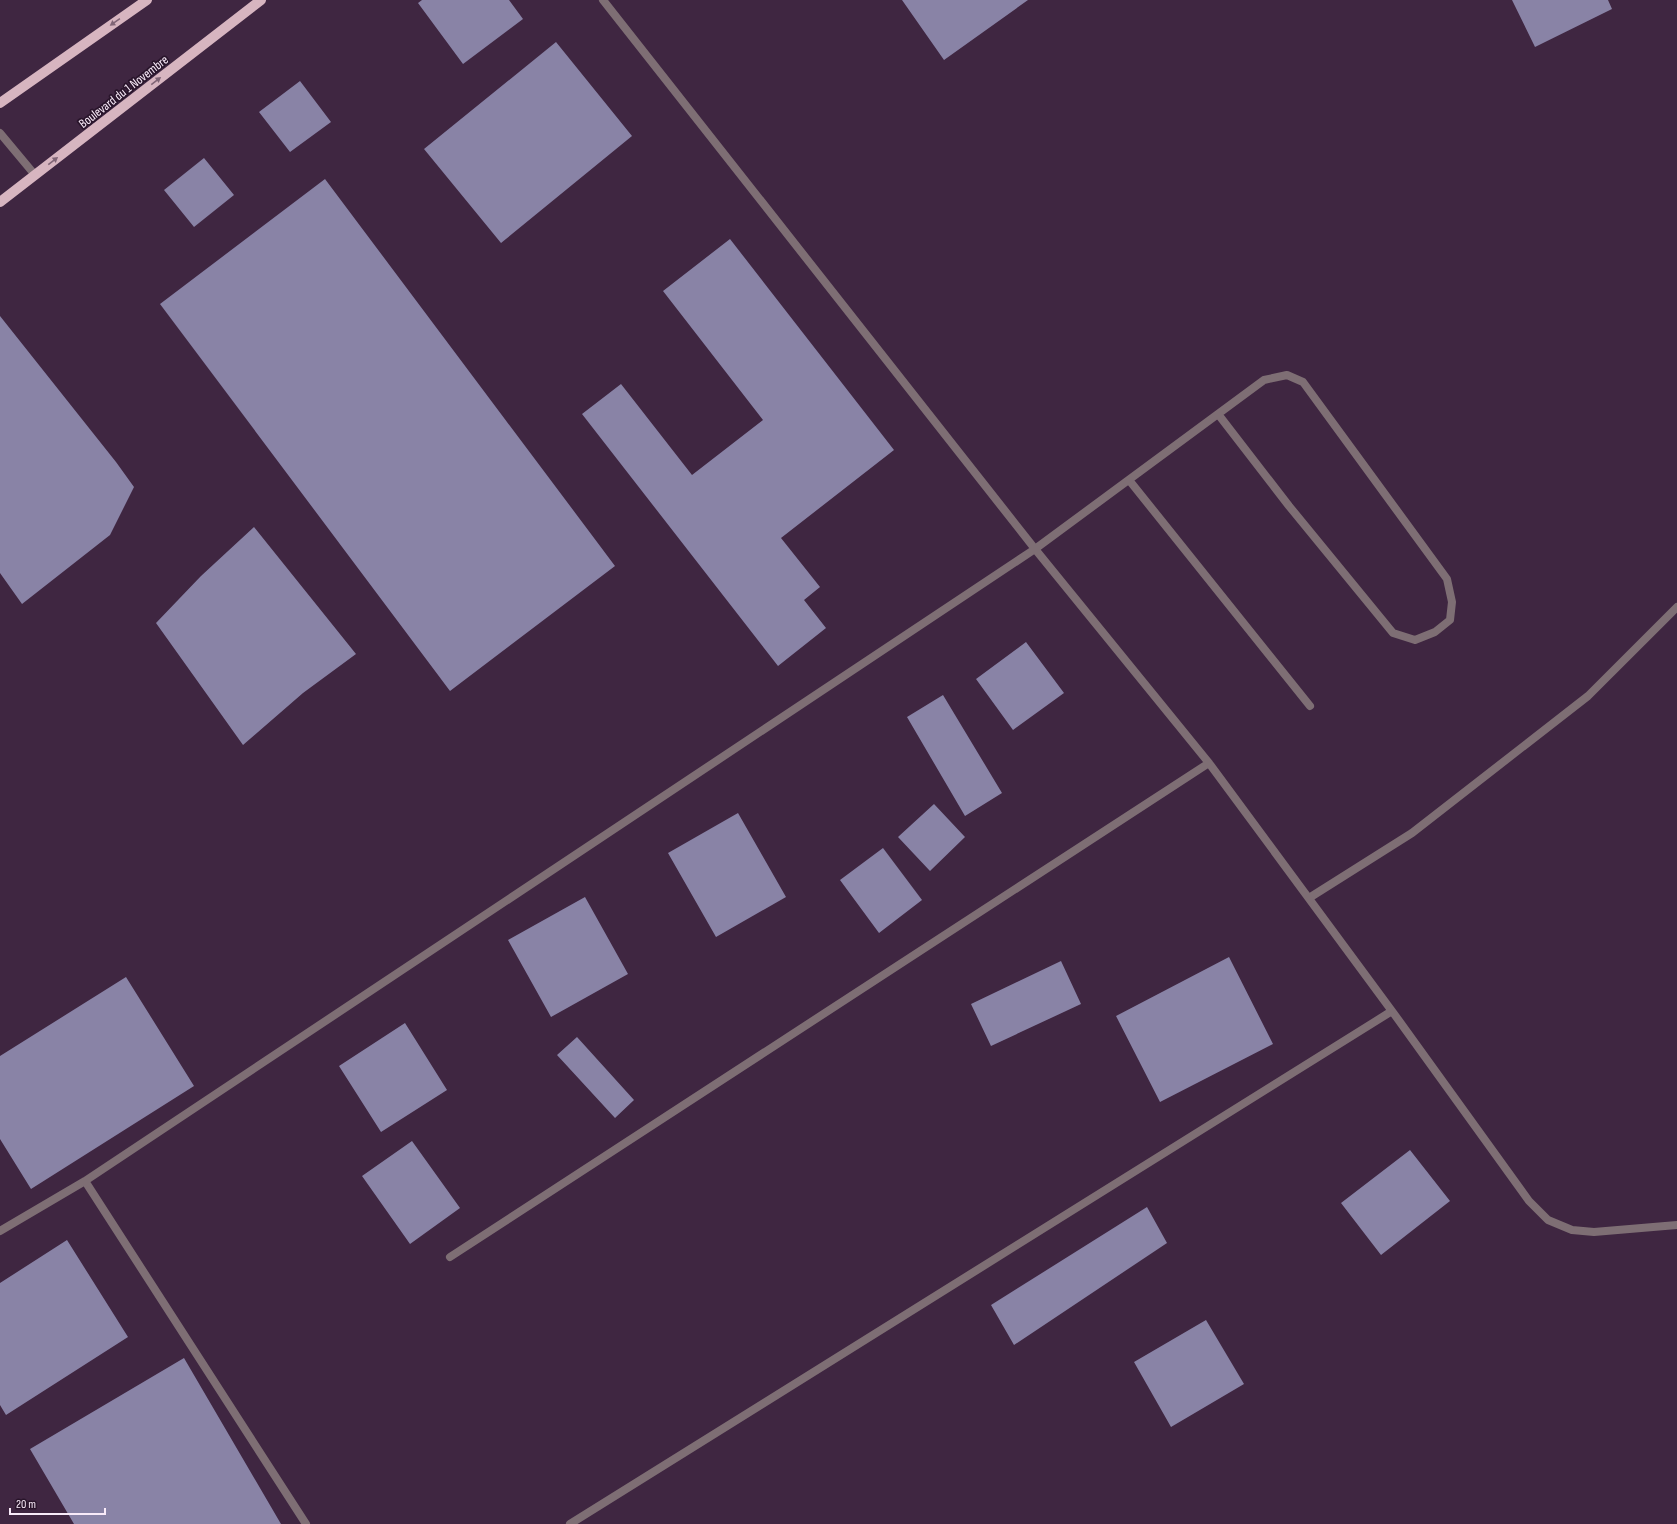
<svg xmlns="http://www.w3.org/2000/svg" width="1677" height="1524" font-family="'Sofia Sans Condensed',sans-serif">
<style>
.built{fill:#3f2641}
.building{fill:#8983a6}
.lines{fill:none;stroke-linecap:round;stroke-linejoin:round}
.service{stroke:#7e6e74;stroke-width:8}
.primary{stroke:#d7b5c0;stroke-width:10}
.oneway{fill:#806576}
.labels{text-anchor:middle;stroke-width:3.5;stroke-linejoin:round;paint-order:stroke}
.street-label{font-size:13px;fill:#f9ebf9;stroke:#29152b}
</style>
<rect width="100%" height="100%" fill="#331f35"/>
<!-- built -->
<path class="built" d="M0,0H1677V1524H0Z"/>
<!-- building -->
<path class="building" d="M422,0H509L523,19L463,64L418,3Z
M902,0H1028L944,60Z
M1512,0H1608L1612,9L1535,47Z
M556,42L632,136L501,243L424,149Z
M300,81L331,122L290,152L259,112Z
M204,158L234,195L194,227L164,190Z
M325,179L615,566L450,691L160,304Z
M730,239L894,450L781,538L820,587L804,600L826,628L778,666L582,414L621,384L692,475L763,420L663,291Z
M0,316L116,462L134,487L110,535L22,604L0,573Z
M254,527L356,654L303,693L243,745L156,623L201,576Z
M1026,642L1064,693L1013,730L976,679Z
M943,695L1002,793L965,816L907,717Z
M934,804L965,837L930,871L898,837Z
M738,813L786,897L716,937L668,853Z
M883,848L922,900L879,933L840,880Z
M585,897L628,974L551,1017L508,940Z
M1229,957L1273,1044L1160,1102L1116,1016Z
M1061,961L1081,1004L991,1046L971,1004Z
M126,977L194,1086L31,1189L0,1139V1056Z
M405,1023L447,1090L381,1132L339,1066Z
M577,1037L634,1100L615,1118L557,1055Z
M412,1141L460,1208L410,1244L362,1176Z
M1410,1150L1450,1201L1381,1255L1341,1203Z
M1147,1207L1167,1243L1014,1345L991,1305Z
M67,1240L128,1337L6,1415L0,1405V1283Z
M1206,1320L1244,1384L1171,1427L1134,1362Z
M184,1358L281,1524H74L30,1449Z"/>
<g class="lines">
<!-- service -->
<path class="service" d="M603,0L1035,549L1209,763L1392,1011L1529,1201L1548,1220L1572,1230L1594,1232L1677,1225
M0,133L35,175
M1129,480L1310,706
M1309,898L1412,833L1588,696L1677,607
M85,1181L306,1524
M0,1231L85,1181L1035,549L1264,380L1287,375L1303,382L1447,579L1452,602L1450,620L1435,632L1415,640L1393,633L1289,506L1218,414
M450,1257L1209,763
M570,1524L1392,1011"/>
<!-- primary -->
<path class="primary" d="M0,103L147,0
M0,202L261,0"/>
</g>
<!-- one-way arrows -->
<defs><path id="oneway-solid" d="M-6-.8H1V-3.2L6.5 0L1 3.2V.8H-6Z"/></defs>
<g class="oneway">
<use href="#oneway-solid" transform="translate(115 22) rotate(145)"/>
<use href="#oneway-solid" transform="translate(156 81) rotate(-38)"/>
<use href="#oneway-solid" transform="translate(53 161) rotate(-38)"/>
</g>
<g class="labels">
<!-- street labels -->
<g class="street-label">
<text transform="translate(123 91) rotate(-38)" y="5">Boulevard du 1 Novembre</text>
</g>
</g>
<!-- scale -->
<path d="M10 1508v6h95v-6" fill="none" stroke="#f9ebf9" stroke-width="2"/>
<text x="16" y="1508" font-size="12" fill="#f9ebf9" stroke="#29152b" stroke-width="3" paint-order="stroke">20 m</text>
</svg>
